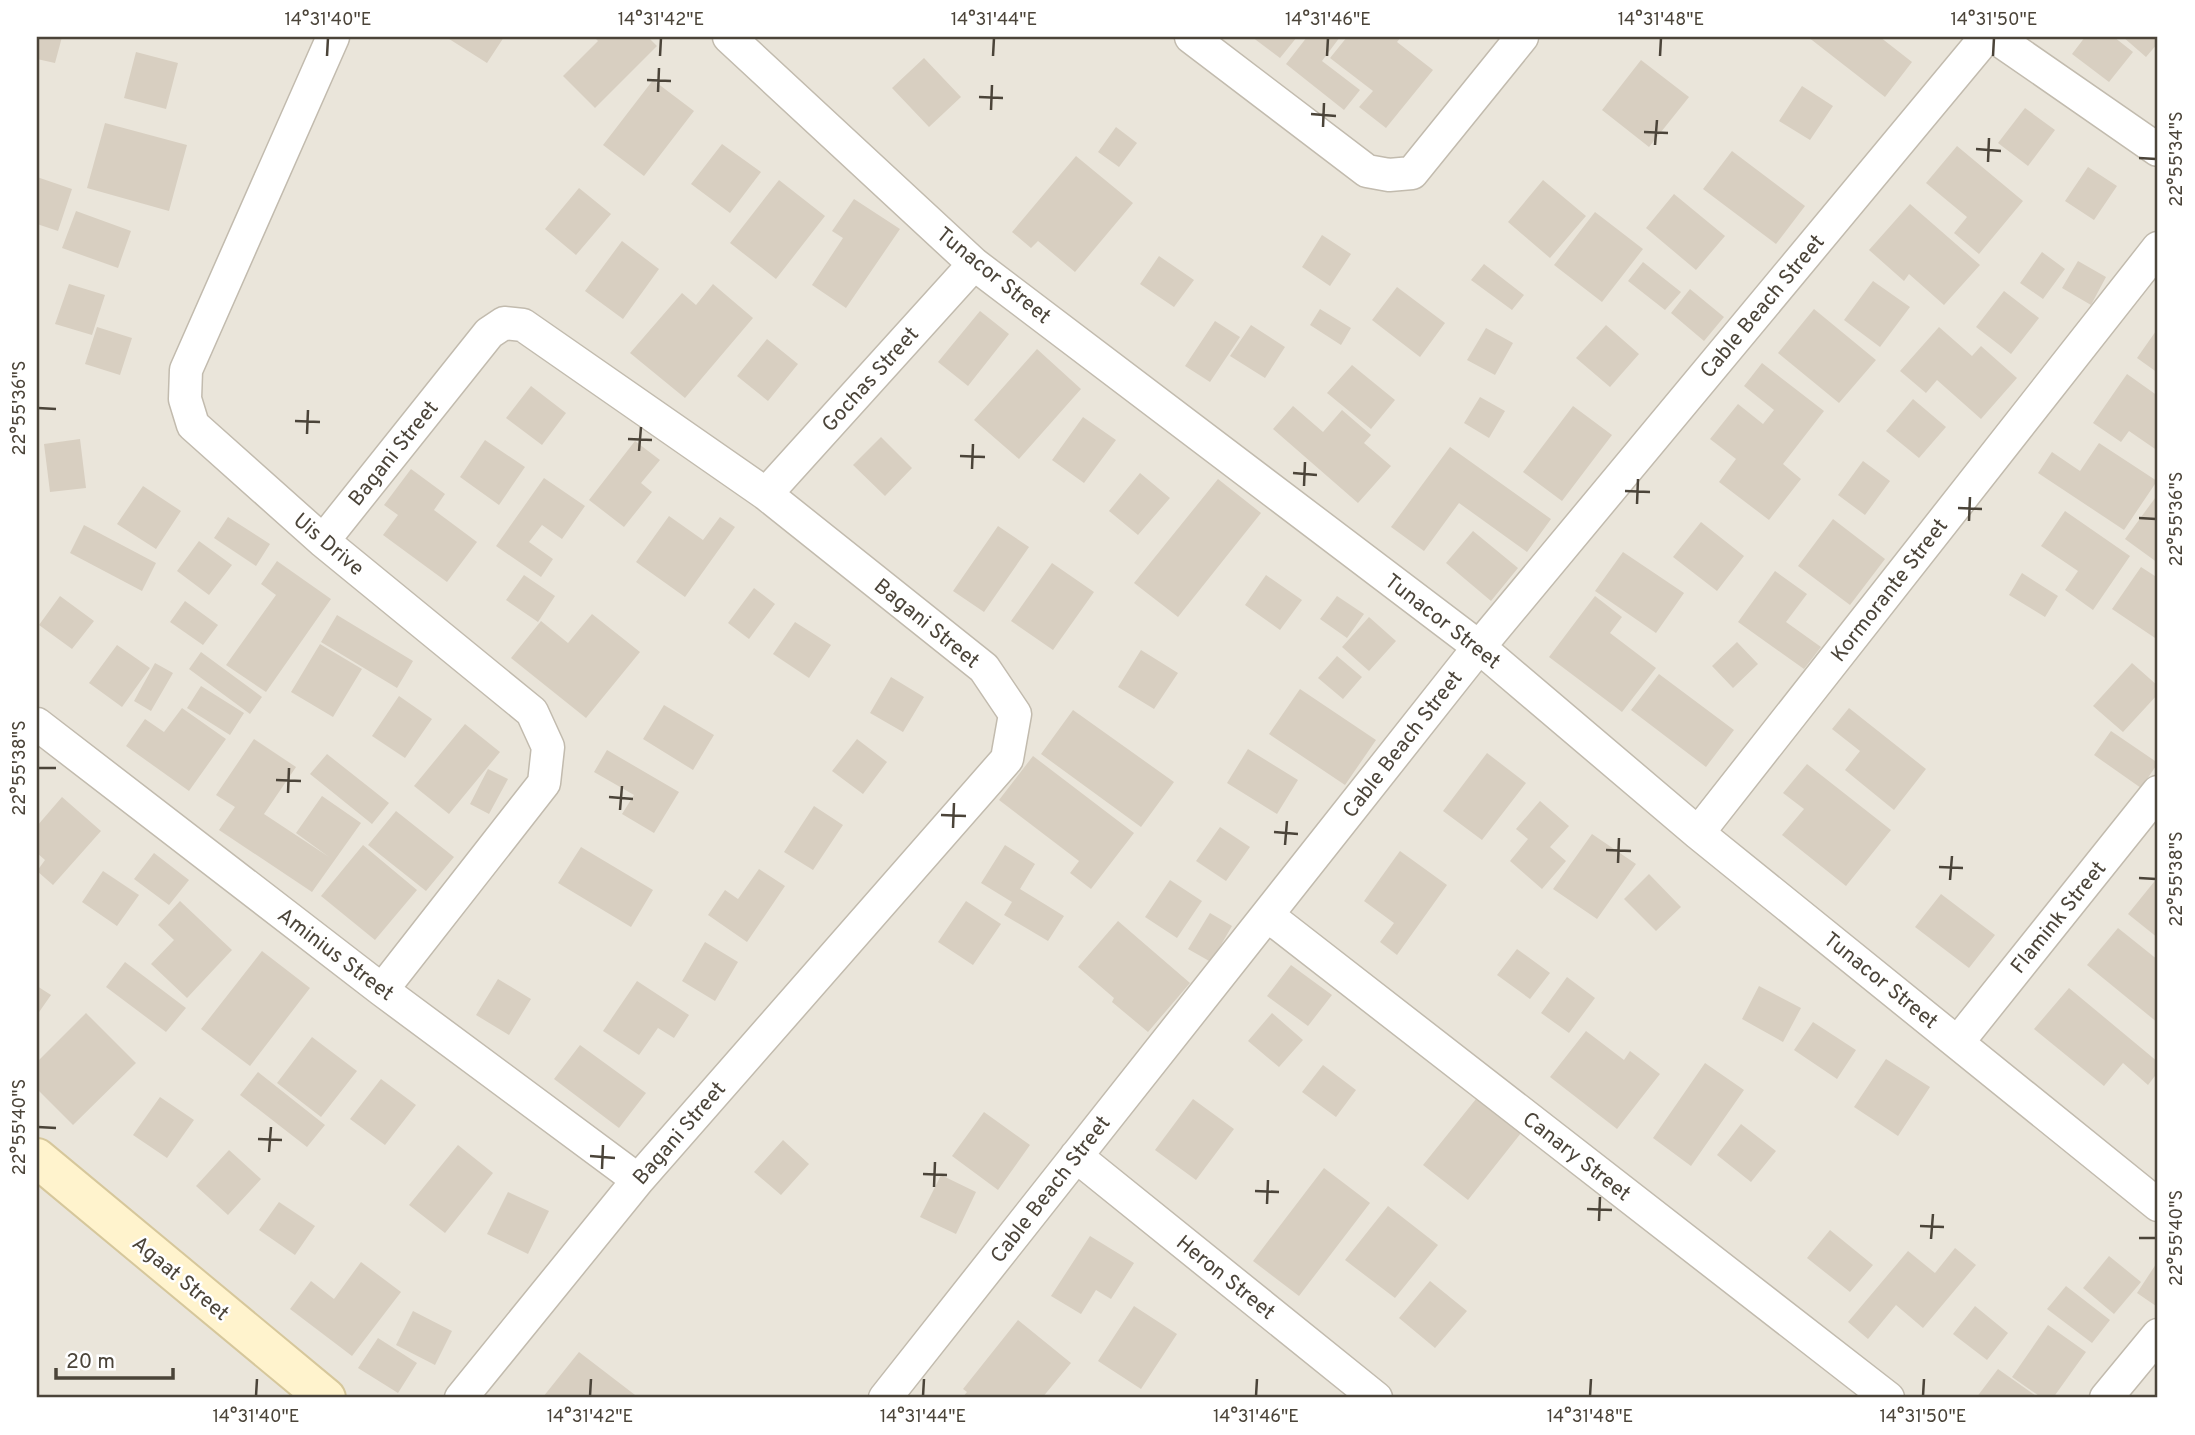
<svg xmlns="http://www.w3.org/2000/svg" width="2195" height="1435" font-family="Overpass,sans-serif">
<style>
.residential{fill:#eae5da}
.building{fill:#d8cfc1}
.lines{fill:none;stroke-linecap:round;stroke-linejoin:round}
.street-casing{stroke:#c2bbae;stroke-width:35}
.secondary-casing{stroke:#d6c79b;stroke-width:42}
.street{stroke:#fff;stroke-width:32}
.secondary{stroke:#fff3cd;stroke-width:38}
.ticks{fill:none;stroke:#4b4439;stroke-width:2.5}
.labels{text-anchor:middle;stroke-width:5;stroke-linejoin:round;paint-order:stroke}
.street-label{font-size:21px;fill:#4b4439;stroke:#fff}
.neatline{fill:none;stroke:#4b4439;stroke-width:2.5}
.ticks-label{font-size:18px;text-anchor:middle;fill:#4b4439}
</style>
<rect width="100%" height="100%" fill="#f6f3ec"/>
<!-- residential -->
<path class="residential" d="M37,37H2158V1398H37Z"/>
<!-- building -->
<path class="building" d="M37,37H62L55,63L37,59Z
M446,37H504L487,63Z
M594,37H648L657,46L595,108L563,76L598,41Z
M1252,37H1297L1280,58Z
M1307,37H1340L1322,61L1360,90L1344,110L1286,64Z
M1347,37H1401L1397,42L1433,70L1386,128L1359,107L1373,91L1330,58Z
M1808,37H1880L1912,62L1885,97Z
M2085,37H2114L2133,52L2109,82L2072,54Z
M2123,37H2158V43L2146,57Z
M136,52L178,63L166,109L124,98Z
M924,58L961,97L929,127L892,88Z
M1641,60L1689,97L1649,147L1602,110Z
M653,80L694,111L644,176L603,145Z
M1802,86L1833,106L1810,140L1779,121Z
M2025,108L2055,130L2028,166L1998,143Z
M105,123L187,145L169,211L87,188Z
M1116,127L1137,143L1119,167L1098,152Z
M722,144L761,172L730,213L691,184Z
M1957,146L2023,201L1979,254L1954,233L1967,217L1926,183Z
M1732,151L1805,206L1776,244L1703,189Z
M1076,156L1133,203L1075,272L1038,241L1031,248L1012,232Z
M2088,167L2117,186L2094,220L2065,201Z
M37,177L72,189L58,231L37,224Z
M779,180L825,216L776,279L730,243Z
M1543,180L1586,216L1550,258L1508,222Z
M579,188L611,214L576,255L545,229Z
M1674,194L1725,236L1696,270L1646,228Z
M854,199L900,229L846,308L812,285L843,238L832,231Z
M1910,204L1980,265L1944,305L1909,274L1904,281L1869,250Z
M76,211L131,231L118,268L62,248Z
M1595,212L1643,249L1602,302L1554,265Z
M1322,235L1351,254L1330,286L1302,267Z
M622,241L659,269L623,319L585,291Z
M2042,252L2065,269L2043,299L2020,283Z
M1159,256L1194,280L1174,307L1140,284Z
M2078,261L2106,277L2091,305L2062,288Z
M1643,262L1681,292L1665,310L1628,281Z
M1484,264L1524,295L1512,310L1471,280Z
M1873,281L1910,307L1880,347L1844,320Z
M69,284L105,295L92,335L55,324Z
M713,284L753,318L685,398L630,353L682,293L696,305Z
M1397,287L1445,323L1420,357L1372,320Z
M1690,289L1724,317L1704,341L1671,313Z
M2004,291L2039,318L2011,354L1976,327Z
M1320,309L1351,328L1341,345L1310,325Z
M1814,309L1876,360L1839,403L1778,353Z
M980,311L1009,334L968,386L938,362Z
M1215,321L1240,337L1210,382L1185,366Z
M1251,325L1285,347L1265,378L1230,356Z
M1606,325L1639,354L1610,387L1576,358Z
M97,327L132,338L120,375L85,364Z
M1939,327L1972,356L1981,346L2017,378L1981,419L1937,380L1926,393L1900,371Z
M1486,328L1513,343L1495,375L1467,360Z
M2158,328V373L2137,358Z
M767,339L798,364L768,401L737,376Z
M1037,349L1081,389L1019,459L974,420Z
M1762,363L1824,411L1783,464L1801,479L1769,520L1719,482L1736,459L1710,439L1738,404L1763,424L1774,410L1744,386Z
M1352,365L1395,400L1371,429L1327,393Z
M2127,374L2158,396V451L2129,431L2121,442L2093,423Z
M531,386L566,413L542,445L506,418Z
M1480,397L1505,411L1489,438L1464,423Z
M1913,399L1946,427L1919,458L1886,431Z
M1293,406L1323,432L1342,410L1371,435L1364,443L1391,466L1358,503L1273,429Z
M1573,406L1612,435L1562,501L1523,472Z
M1083,417L1116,440L1084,483L1052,460Z
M881,437L912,468L885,496L853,465Z
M80,439L86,488L50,492L44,444Z
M485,440L525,467L499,505L460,477Z
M635,441L660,460L641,483L652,492L624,527L589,500Z
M2099,443L2157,481L2124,530L2038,473L2052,452L2080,471Z
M1450,447L1551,519L1527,552L1459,503L1424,551L1391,527Z
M1863,461L1890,481L1865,515L1838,495Z
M411,469L445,494L434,510L477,542L447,582L383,535L398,515L384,505Z
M1140,473L1170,498L1138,535L1109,511Z
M544,478L585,506L562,539L542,525L529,542L553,559L541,577L496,546Z
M1218,479L1261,513L1178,617L1134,583Z
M143,486L181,511L156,549L117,524Z
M2158,494V563L2125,539Z
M2065,511L2130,556L2093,610L2065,590L2078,571L2041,546Z
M669,516L703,540L720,517L735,527L685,597L636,562Z
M228,517L270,544L256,566L214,538Z
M1833,519L1885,559L1850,605L1798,566Z
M1701,522L1744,556L1717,591L1673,557Z
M84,525L156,563L142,591L70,553Z
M998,526L1029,547L984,612L953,591Z
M1473,531L1518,568L1491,601L1446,563Z
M199,541L232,565L209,595L177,571Z
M1623,552L1684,593L1656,633L1595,591Z
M277,561L331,599L266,692L226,665L276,595L261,584Z
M1052,563L1094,592L1053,650L1011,621Z
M2141,567L2158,578V640L2112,609Z
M1775,571L1807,594L1786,622L1821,647L1804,669L1738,622Z
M2022,573L2058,596L2045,617L2009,595Z
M524,575L555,596L538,622L506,600Z
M1266,575L1302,600L1280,630L1245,605Z
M754,588L775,604L749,639L728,623Z
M60,596L94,621L72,649L39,625Z
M1337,596L1364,614L1347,638L1320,619Z
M1595,596L1622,617L1610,633L1656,668L1622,712L1549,657Z
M185,601L218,625L203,645L170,622Z
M592,614L640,652L586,718L511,658L541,621L568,643Z
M337,615L413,661L397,688L321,642Z
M1369,617L1396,641L1369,671L1342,647Z
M795,622L831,645L809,678L773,654Z
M1737,642L1758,664L1733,688L1712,666Z
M320,644L362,669L333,717L291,692Z
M117,645L150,668L122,707L89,683Z
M1141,650L1178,673L1154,709L1118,687Z
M201,652L262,697L250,714L189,669Z
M1337,656L1362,677L1343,699L1318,678Z
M155,663L173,673L151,711L134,701Z
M2132,663L2158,686V694L2123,732L2093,706Z
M1659,674L1734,730L1706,767L1631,710Z
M891,677L924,697L903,732L870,713Z
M201,686L244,713L230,735L187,708Z
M1300,689L1376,740L1345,785L1269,734Z
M399,696L432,719L405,758L372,736Z
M664,705L714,735L693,770L643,739Z
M182,708L226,739L189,791L126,746L145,719L164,732Z
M1849,708L1926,769L1894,810L1845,770L1860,751L1832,729Z
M1073,710L1174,782L1141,827L1041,754Z
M465,724L500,752L449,814L414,786Z
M2111,731L2158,763L2141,788L2094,755Z
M254,739L296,767L264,814L329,857L296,833L322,796L361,823L312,892L219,830L235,807L216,795Z
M857,739L887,762L863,794L832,771Z
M1248,749L1298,780L1277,814L1227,783Z
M607,750L679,792L654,833L622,814L634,795L594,772Z
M1487,753L1526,783L1482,840L1443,811Z
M327,754L389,803L372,824L310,774Z
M1033,756L1134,833L1091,889L1070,873L1079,861L999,800Z
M1807,764L1891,830L1846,886L1782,835L1804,809L1783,793Z
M488,769L508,779L489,814L470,804Z
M62,797L101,831L53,885L37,871L45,860L37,853V826Z
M1540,801L1569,826L1550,847L1566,861L1542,889L1510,861L1528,839L1516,829Z
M814,806L843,825L813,870L784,852Z
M396,811L454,857L426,891L368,845Z
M1220,827L1250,847L1226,881L1196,861Z
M1592,834L1636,864L1597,919L1553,889Z
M363,845L417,890L375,940L321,896Z
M1005,845L1035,864L1020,889L1064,916L1048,941L1004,915L1012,902L981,883Z
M581,847L653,890L631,927L558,883Z
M1400,851L1447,885L1397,955L1380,942L1394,923L1364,901Z
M154,853L189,880L169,905L134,879Z
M759,869L785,886L747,942L708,915L725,890L738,899Z
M103,871L139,895L117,926L82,902Z
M1649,874L1681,907L1656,931L1624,899Z
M2158,877V938L2128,914Z
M1170,880L1202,901L1177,938L1145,917Z
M1941,894L1995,935L1969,968L1915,927Z
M180,901L232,950L187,998L151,964L174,940L158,925Z
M966,901L1001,924L973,965L938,942Z
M1210,913L1232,926L1211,962L1188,949Z
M1118,921L1190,983L1148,1032L1112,1002L1114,998L1078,967Z
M2118,928L2158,960V1023L2087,965Z
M705,942L738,962L715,1001L682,981Z
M1517,949L1550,973L1530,999L1497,975Z
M262,951L310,988L250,1066L201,1029Z
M125,962L186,1008L166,1032L106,987Z
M1291,965L1332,995L1308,1026L1267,996Z
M1567,977L1595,998L1569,1033L1541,1013Z
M498,979L531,999L509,1035L476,1015Z
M637,981L689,1015L674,1038L658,1028L639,1055L603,1031Z
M37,986L51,995L37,1015Z
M1759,986L1801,1008L1783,1042L1742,1019Z
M2069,988L2158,1062V1072L2148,1085L2123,1063L2104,1086L2034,1029Z
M86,1013L136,1063L73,1125L37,1089V1062Z
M1272,1013L1303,1040L1279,1067L1248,1041Z
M1813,1022L1856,1050L1837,1079L1794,1050Z
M1586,1031L1624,1060L1630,1051L1660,1074L1617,1129L1550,1077Z
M312,1037L357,1071L321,1117L277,1083Z
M580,1045L646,1093L619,1128L554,1079Z
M1886,1059L1930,1087L1898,1136L1854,1107Z
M1705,1063L1744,1090L1691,1166L1653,1138Z
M1323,1065L1356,1090L1336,1117L1302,1092Z
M258,1072L325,1125L307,1147L240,1095Z
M381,1079L416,1105L385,1145L350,1119Z
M160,1097L194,1120L167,1158L133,1135Z
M1193,1099L1234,1129L1196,1180L1155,1150Z
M1476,1099L1521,1133L1468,1200L1423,1165Z
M984,1112L1030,1145L998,1190L952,1156Z
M1741,1124L1776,1151L1751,1182L1717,1155Z
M783,1140L809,1164L781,1195L754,1172Z
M458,1145L493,1173L445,1233L409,1205Z
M229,1150L261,1179L228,1215L196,1186Z
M1324,1168L1370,1203L1299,1296L1253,1261Z
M941,1175L976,1192L956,1234L920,1217Z
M508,1192L549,1211L528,1254L487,1234Z
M279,1202L315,1226L295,1255L259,1230Z
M1388,1206L1438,1245L1395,1298L1345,1260Z
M1830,1230L1873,1265L1850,1292L1807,1258Z
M1090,1236L1134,1263L1111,1299L1096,1290L1081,1314L1051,1296Z
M1955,1248L1976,1265L1923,1328L1896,1305L1868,1339L1848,1322L1908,1251L1935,1273Z
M2109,1256L2141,1282L2114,1314L2083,1288Z
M2158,1261V1303L2156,1306L2137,1293Z
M361,1262L401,1292L352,1356L290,1309L311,1281L334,1299Z
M1430,1281L1467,1311L1435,1348L1399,1318Z
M2066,1286L2110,1320L2092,1343L2047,1309Z
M1134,1306L1177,1334L1141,1389L1098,1361Z
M1975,1306L2008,1333L1987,1360L1953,1334Z
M413,1311L452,1331L435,1365L396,1345Z
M1018,1320L1071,1363L1042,1398H962L967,1392L963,1389Z
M2048,1325L2086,1352L2053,1398H2042L2012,1377Z
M378,1338L417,1363L398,1393L358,1368Z
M579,1352L639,1398H544L543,1397Z
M1998,1369L2039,1398H1976Z"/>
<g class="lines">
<defs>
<path id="street" d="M333,37L186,370L185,399L193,425L323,541L532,712L548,747L544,783L382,990
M729,37L974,264L1479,647L1698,833L2158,1205
M1191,37L1367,171L1389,175L1412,173L1522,37
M1995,37L2158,150
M766,494L974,264
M323,541L489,333L504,323L523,325L766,494L984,668L1015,714L1007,759L638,1180L461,1398
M37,724L382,990L638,1180
M1698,833L2158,248
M1267,915L1888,1398
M1958,1042L2158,792
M1076,1156L1376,1398
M885,1398L1479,647L1986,37
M2106,1398L2158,1335"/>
<path id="secondary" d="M37,1158L326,1398"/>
</defs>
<!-- street casing -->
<use href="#street" class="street-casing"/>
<!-- secondary casing -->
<use href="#secondary" class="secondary-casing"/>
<!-- street -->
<use href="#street" class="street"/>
<!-- secondary -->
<use href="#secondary" class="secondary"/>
</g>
<!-- ticks -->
<path class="ticks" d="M327,56L328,38M660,56L661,38M993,56L994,38M1327,56L1328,38M1660,56L1661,38M1993,56L1994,38M647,80L671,81M658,92L659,68M979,97L1003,98M991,110L992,85M1311,114L1336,116M1323,127L1324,103M1644,132L1668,133M1655,145L1657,120M1976,149L2001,151M2139,158L2156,159M1988,162L1989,138M38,408L56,409M295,421L320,422M307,434L308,410M628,439L652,440M639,451L641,427M960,456L985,457M972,469L973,444M1293,473L1317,475M1304,486L1305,462M1625,491L1650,492M1637,504L1638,479M1958,508L1982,509M2139,518L2156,519M1969,521L1970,497M38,768H56M276,780L301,781M288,793L289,768M609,797L633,799M620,810L622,786M941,815L966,816M953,828L954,803M1274,832L1298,834M1285,845L1287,821M1606,850L1631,851M1618,863L1619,838M1939,867L1963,868M2139,878L2156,879M1950,880L1952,856M38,1127L56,1128M258,1139L282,1140M269,1152L271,1127M590,1156L615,1158M602,1169L603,1145M923,1174L947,1175M934,1187L935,1162M1255,1191L1279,1192M1267,1204L1268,1180M1587,1209L1612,1210M1599,1221L1600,1197M1920,1226L1944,1227M2139,1238H2156M1931,1239L1933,1214M256,1396L257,1379M590,1396L591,1379M923,1396L924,1379M1256,1396L1257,1379M1590,1396L1591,1379M1923,1396L1924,1379"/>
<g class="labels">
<!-- street labels -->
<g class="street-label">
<text transform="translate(994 275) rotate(39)" y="7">Tunacor Street</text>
<text transform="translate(1762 306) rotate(-50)" y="7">Cable Beach Street</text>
<text transform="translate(870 379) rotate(-48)" y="7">Gochas Street</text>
<text transform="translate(393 453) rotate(-51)" y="7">Bagani Street</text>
<text transform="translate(329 544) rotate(40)" y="7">Uis Drive</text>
<text transform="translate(1889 590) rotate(-52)" y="7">Kormorante Street</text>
<text transform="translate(1443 621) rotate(38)" y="7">Tunacor Street</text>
<text transform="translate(927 623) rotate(39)" y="7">Bagani Street</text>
<text transform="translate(1402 744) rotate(-52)" y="7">Cable Beach Street</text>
<text transform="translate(2058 917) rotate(-51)" y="7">Flamink Street</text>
<text transform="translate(336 954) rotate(37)" y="7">Aminius Street</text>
<text transform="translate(1881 980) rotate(39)" y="7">Tunacor Street</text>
<text transform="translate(679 1133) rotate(-49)" y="7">Bagani Street</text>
<text transform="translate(1577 1156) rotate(38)" y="7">Canary Street</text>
<text transform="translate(1050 1189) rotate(-52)" y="7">Cable Beach Street</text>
<text transform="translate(1226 1277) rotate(39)" y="7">Heron Street</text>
<text transform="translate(181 1278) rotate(40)" y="7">Agaat Street</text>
</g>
</g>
<!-- border -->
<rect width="2195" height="1435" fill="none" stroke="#ffffff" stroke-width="77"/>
<!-- scale -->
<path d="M56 1368v10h117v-10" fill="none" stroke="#4b4439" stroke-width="3.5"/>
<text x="66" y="1368" font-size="21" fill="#4b4439" stroke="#ffffff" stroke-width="5" paint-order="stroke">20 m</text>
<rect x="38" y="38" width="2118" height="1358" class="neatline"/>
<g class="ticks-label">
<text x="328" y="25">14°31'40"E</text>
<text x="661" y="25">14°31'42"E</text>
<text x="994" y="25">14°31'44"E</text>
<text x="1328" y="25">14°31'46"E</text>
<text x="1661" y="25">14°31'48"E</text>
<text x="1994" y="25">14°31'50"E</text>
<text transform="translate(2176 159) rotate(-90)" y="6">22°55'34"S</text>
<text transform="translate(19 408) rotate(-90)" y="6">22°55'36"S</text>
<text transform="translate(2176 519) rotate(-90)" y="6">22°55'36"S</text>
<text transform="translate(19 768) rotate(-90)" y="6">22°55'38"S</text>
<text transform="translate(2176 879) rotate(-90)" y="6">22°55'38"S</text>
<text transform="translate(19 1127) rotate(-90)" y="6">22°55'40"S</text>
<text transform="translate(2176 1238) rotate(-90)" y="6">22°55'40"S</text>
<text x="256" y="1422">14°31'40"E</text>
<text x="590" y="1422">14°31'42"E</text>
<text x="923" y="1422">14°31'44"E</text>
<text x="1256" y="1422">14°31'46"E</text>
<text x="1590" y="1422">14°31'48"E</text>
<text x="1923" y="1422">14°31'50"E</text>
</g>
</svg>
